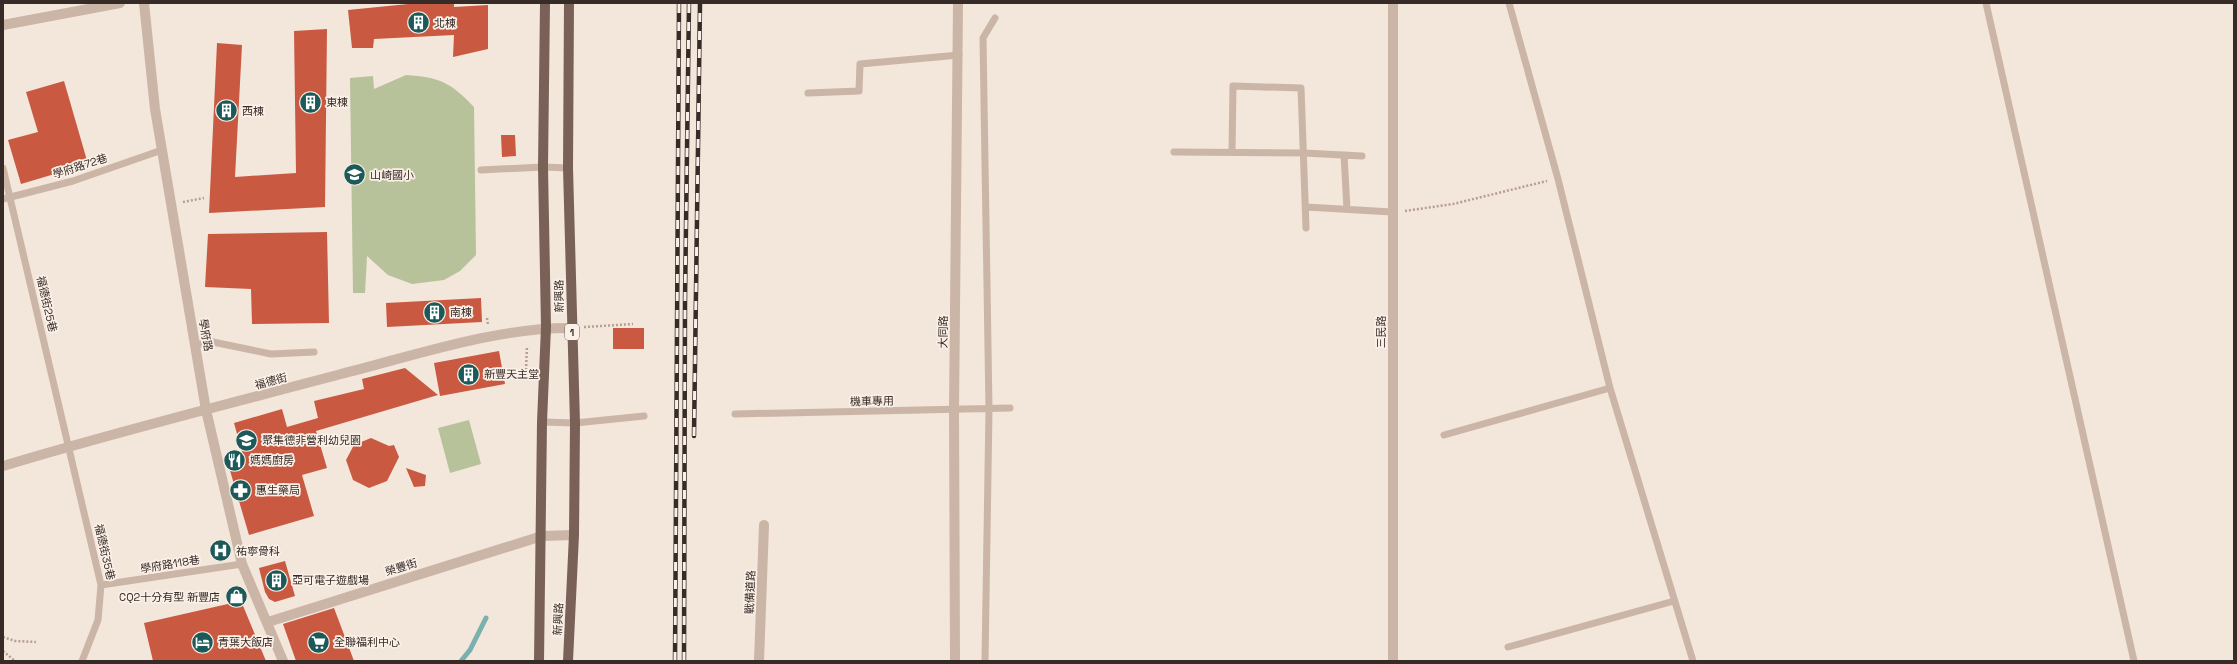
<svg xmlns="http://www.w3.org/2000/svg" width="2237" height="664" font-family="'Space Grotesk','Noto Sans TC',sans-serif">
<style>
.green{fill:#b7c29a}
.lines{fill:none;stroke-linecap:round;stroke-linejoin:round}
.stream{stroke:#79b1af;stroke-width:5}
.building{fill:#ca5942}
.path{stroke:#b79e90;stroke-width:2.5;stroke-dasharray:2 2;stroke-linecap:butt}
.lane{stroke:#cbb5a6;stroke-width:7}
.street{stroke:#cbb5a6;stroke-width:10}
.primary{stroke:#796158;stroke-width:10}
.rail-casing{stroke:#372b27;stroke-width:4.5}
.rail{stroke:#faf0e7;stroke-width:3;stroke-dasharray:9;stroke-linecap:butt}
.labels{text-anchor:middle;stroke-width:3.5;stroke-linejoin:round;paint-order:stroke}
.shield{fill:#faf0e7;stroke:#726661;stroke-width:1}
.shield-label{font-size:10px;font-weight:bold;fill:#372b27}
.poi-label{font-size:11px;fill:#372b27;stroke:#faf0e7;text-anchor:start}
.street-label{font-size:11px;fill:#372b27;stroke:#faf0e7}
</style>
<rect width="100%" height="100%" fill="#f3e6db"/>
<!-- green -->
<path class="green" d="M406,75C440,77 451,83 474,107L476,255L460,271L444,280L412,284L388,275L367,256L365,293H353L350,78L373,76L374,89Z
M469,420L481,464L450,473L438,428Z"/>
<g class="lines">
<!-- stream -->
<path class="stream" d="M461,661L470,650L486,618"/>
</g>
<!-- building -->
<path class="building" d="M418,3H454V7L488,5V49L453,57L454,35L374,39L373,48H352L348,10Z
M327,29L325,207L209,213L217,43L242,45L235,177L296,173L294,31Z
M64,81L88,164L21,184L8,140L38,132L26,92Z
M501,135H515L516,156L502,157Z
M327,232L329,323L252,324L251,289L205,287L208,234Z
M481,298L482,322L387,327L386,303Z
M613,328H644V349H613Z
M499,351L505,384L440,396L434,363Z
M405,368L438,395L316,431L327,468L302,475L314,516L249,535L226,457L242,452L234,423L282,409L287,427L318,418L314,401L364,389L362,379Z
M371,438L389,446L394,445L399,457L387,481L369,488L353,480L346,460L354,445Z
M406,468L426,475L425,486L414,487Z
M285,561L295,596L275,602L269,599L265,592L259,568Z
M241,601L266,661H153L144,623Z
M334,608L354,661H296L283,624Z"/>
<g class="lines">
<!-- path -->
<path class="path" d="M183,202L204,198
M1405,211L1453,204L1547,181
M487,318L488,325
M584,327L633,324
M526,370L527,346
M3,637L15,641L36,642
M3,651L15,661"/>
<!-- lane -->
<path class="lane" d="M1509,3L1558,179L1610,388L1693,661
M1986,3L2134,661
M808,93L859,91L860,64L959,55
M1174,152L1304,153L1362,156
M1232,152L1233,86L1301,88L1306,228
M1344,155L1347,209
M3,168L101,585L98,620L82,661
M481,170L543,167L568,168
M3,199L73,181L162,150
M1306,207L1392,212
M195,345L213,342L271,354L314,352
M735,414L1010,408
M542,422L575,423L644,416
M1444,435L1610,388
M101,585L242,564
M1508,647L1674,601
M985,661L989,409L983,38L995,18"/>
<!-- street -->
<path class="street" d="M144,3L155,109L206,410L242,564L283,661
M3,25L120,3
M3,466C115,432 228,404 341,374C413,356 498,327 572,328
M268,622L542,536L574,535
M759,661L764,525
M955,661L954,410L958,3
M1393,661V3"/>
<!-- primary -->
<path class="primary" d="M539,661L542,422L546,327L543,167L545,3
M568,661L574,535L575,423L568,168L569,3"/>
<defs>
<path id="rail" d="M694,436L700,3
M675,661L679,3
M684,661L685,301L689,3"/>
</defs>
<!-- rail casing -->
<use href="#rail" class="rail-casing"/>
<!-- rail -->
<use href="#rail" class="rail"/>
</g>
<!-- icons -->
<defs>
<symbol id="building-disc" viewBox="-11 -11 22 22"><circle r="9.5" fill="#1c5a5a" stroke="#faf0e7"/><path d="M-4-6H4V6H1V3H-1V6H-4ZM-2.5-4.3h1.7v1.8h-1.7ZM.8-4.3h1.7v1.8H.8ZM-2.5-1h1.7V.8h-1.7ZM.8-1h1.7V.8H.8Z" fill="#fff"/></symbol>
<symbol id="school-disc" viewBox="-11 -11 22 22"><circle r="9.5" fill="#1c5a5a" stroke="#faf0e7"/><path d="M0-5L7-2L0 1L-7-2ZM-4 1L0 2.5L4 1V4Q0 6-4 4Z" fill="#fff"/></symbol>
<symbol id="restaurant-disc" viewBox="-11 -11 22 22"><circle r="9.5" fill="#1c5a5a" stroke="#faf0e7"/><path d="M-5-6h1v4h1v-4h1v4h1v-4h1v5L-1.5 .5V6h-2V.5L-5-1ZM5-6V6H3V1.5H1.5Q1.5-4 5-6Z" fill="#fff"/></symbol>
<symbol id="pharmacy-disc" viewBox="-11 -11 22 22"><circle r="9.5" fill="#1c5a5a" stroke="#faf0e7"/><path d="M-2-6h4v4h4v4h-4v4h-4v-4h-4v-4h4Z" fill="#fff"/></symbol>
<symbol id="hospital-disc" viewBox="-11 -11 22 22"><circle r="9.5" fill="#1c5a5a" stroke="#faf0e7"/><path d="M-5-5h3v3.5h4V-5h3V5h-3V1.5h-4V5h-3Z" fill="#fff"/></symbol>
<symbol id="shop-disc" viewBox="-11 -11 22 22"><circle r="9.5" fill="#1c5a5a" stroke="#faf0e7"/><path d="M-5-2.5h2.3a2.7 3.5 0 0 1 5.4 0H5L5.5 6h-11ZM-1.5-2.5h3a1.5 2.3 0 0 0-3 0Z" fill="#fff"/></symbol>
<symbol id="hotel-disc" viewBox="-11 -11 22 22"><circle r="9.5" fill="#1c5a5a" stroke="#faf0e7"/><path d="M-6-4.5h1.5V1H6V5H4.5V3h-9V5H-6ZM-4 0a1.8 1.8 0 1 1 3.6 0ZM.5 0V-2.5h3Q6-2.5 6 0Z" fill="#fff"/></symbol>
<symbol id="supermarket-disc" viewBox="-11 -11 22 22"><circle r="9.5" fill="#1c5a5a" stroke="#faf0e7"/><path d="M-6-5.5h2.5l.6 2H6L4.5 2H-2.5L-4.4-4H-6ZM-1.5 3.2a1.3 1.3 0 1 0 .1 0ZM3 3.2a1.3 1.3 0 1 0 .1 0Z" fill="#fff"/></symbol>
</defs>
<g fill-rule="evenodd">
<use href="#building-disc" x="406" y="10" width="25" height="25"/>
<use href="#building-disc" x="298" y="90" width="25" height="25"/>
<use href="#building-disc" x="214" y="98" width="25" height="25"/>
<use href="#school-disc" x="342" y="162" width="25" height="25"/>
<use href="#building-disc" x="422" y="300" width="25" height="25"/>
<use href="#building-disc" x="456" y="362" width="25" height="25"/>
<use href="#school-disc" x="234" y="428" width="25" height="25"/>
<use href="#restaurant-disc" x="222" y="448" width="25" height="25"/>
<use href="#pharmacy-disc" x="228" y="478" width="25" height="25"/>
<use href="#hospital-disc" x="208" y="538" width="25" height="25"/>
<use href="#building-disc" x="264" y="568" width="25" height="25"/>
<use href="#shop-disc" x="224" y="584" width="25" height="25"/>
<use href="#hotel-disc" x="190" y="630" width="25" height="25"/>
<use href="#supermarket-disc" x="306" y="630" width="25" height="25"/>
</g>
<g class="labels">
<!-- shield labels -->
<rect class="shield" x="565" y="324" width="14" height="16" rx="3"/>
<g class="shield-label">
<text x="572" y="336">1</text>
</g>
<!-- poi labels -->
<g class="poi-label">
<text x="434" y="27">北棟</text>
<text x="326" y="106">東棟</text>
<text x="242" y="115">西棟</text>
<text x="370" y="179">山崎國小</text>
<text x="450" y="316">南棟</text>
<text x="484" y="378">新豐天主堂</text>
<text x="262" y="444">聚集德非營利幼兒園</text>
<text x="250" y="464">媽媽廚房</text>
<text x="256" y="494">惠生藥局</text>
<text x="236" y="555">祐寧骨科</text>
<text x="292" y="584">亞可電子遊戲場</text>
<text x="220" y="601" text-anchor="end">CQ2十分有型 新豐店</text>
<text x="218" y="646">青葉大飯店</text>
<text x="334" y="646">全聯福利中心</text>
</g>
<!-- street labels -->
<g class="street-label">
<text transform="translate(80 166) rotate(-18)" y="4">學府路72巷</text>
<text transform="translate(559 296) rotate(-91)" y="4">新興路</text>
<text transform="translate(47 304) rotate(77)" y="4">福德街25巷</text>
<text transform="translate(943 332) rotate(-89)" y="4">大同路</text>
<text transform="translate(1381 332) rotate(-90)" y="4">三民路</text>
<text transform="translate(206 335) rotate(80)" y="4">學府路</text>
<text transform="translate(271 381) rotate(-15)" y="4">福德街</text>
<text transform="translate(872 401) rotate(-1)" y="4">機車專用</text>
<text transform="translate(105 552) rotate(77)" y="4">福德街35巷</text>
<text transform="translate(170 564) rotate(-9)" y="4">學府路118巷</text>
<text transform="translate(401 567) rotate(-17)" y="4">榮豐街</text>
<text transform="translate(750 592) rotate(-88)" y="4">戰備道路</text>
<text transform="translate(558 619) rotate(-87)" y="4">新興路</text>
</g>
</g>
<!-- border -->
<rect width="2237" height="664" fill="none" stroke="#372b27" stroke-width="8"/>
</svg>
